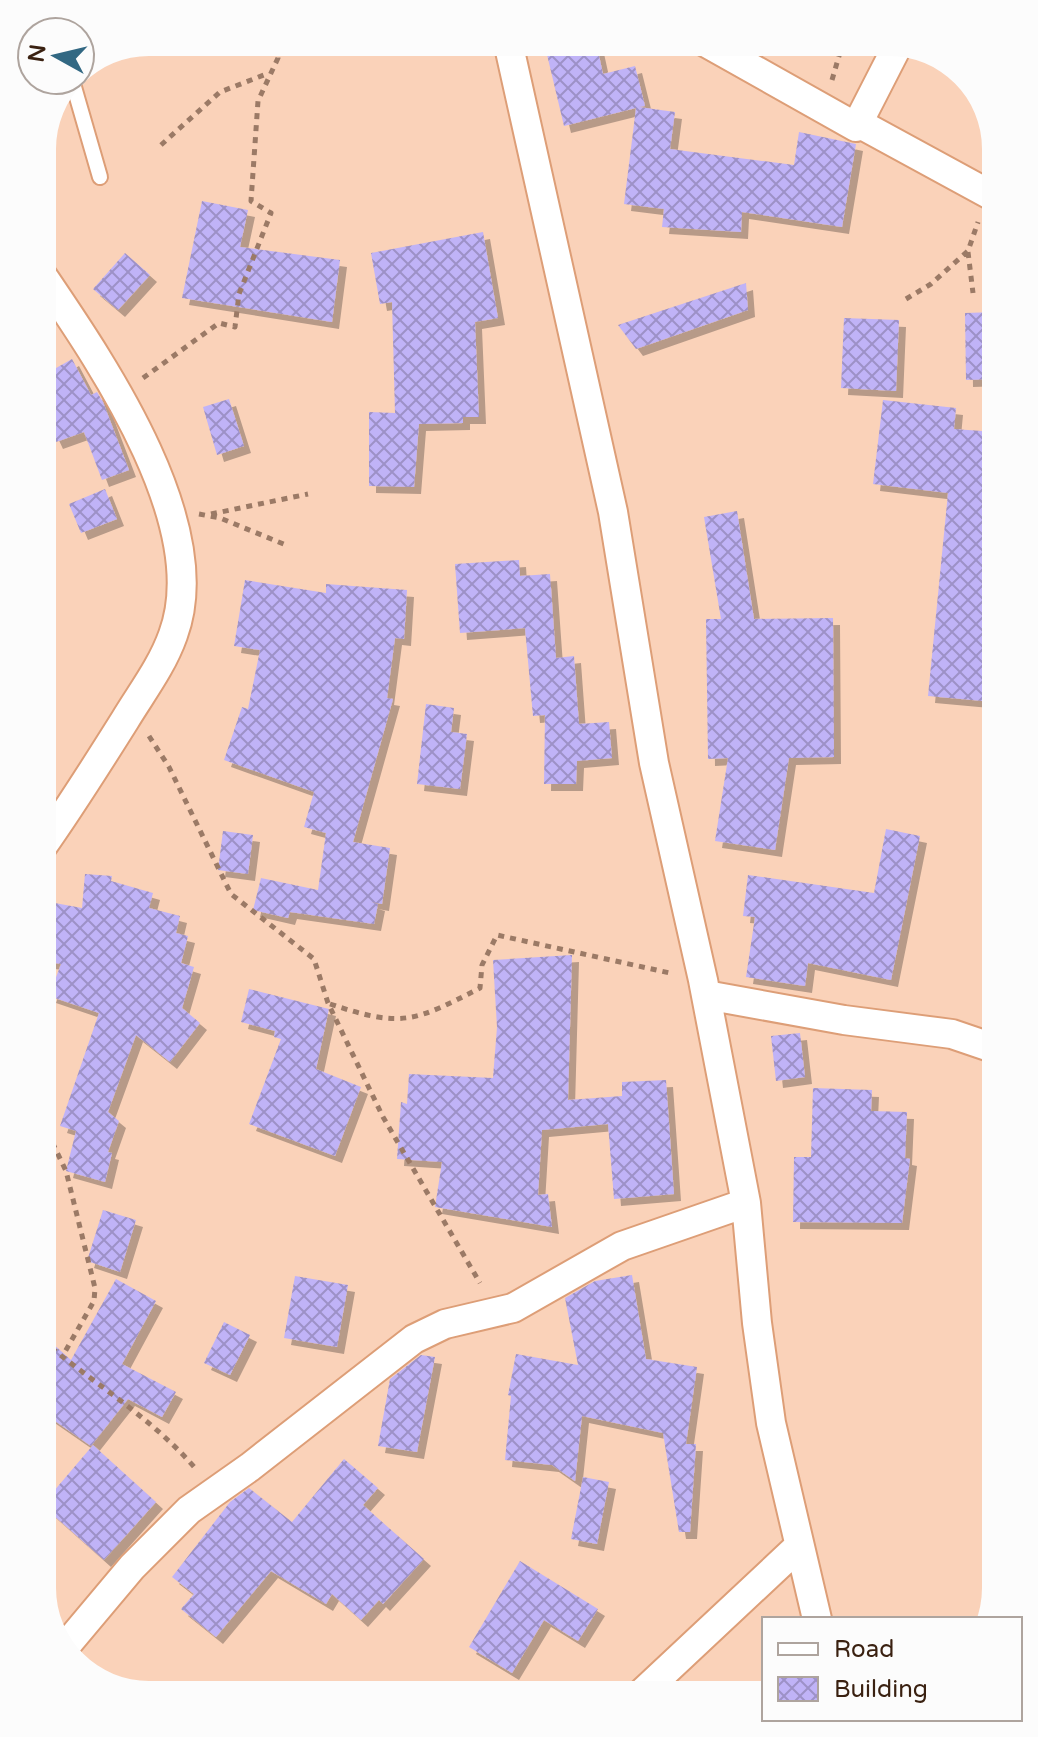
<svg xmlns="http://www.w3.org/2000/svg" width="1038" height="1737" font-family="'Varela Round',sans-serif">
<style>
.building{fill:url(#building-cross-hatch);filter:url(#shadow)}
.lines{fill:none;stroke-linecap:round;stroke-linejoin:round}
.service-casing{stroke:#dd9e77;stroke-width:18}
.minor-casing{stroke:#dd9e77;stroke-width:32}
.path{stroke:#9b7a66;stroke-width:5;stroke-dasharray:6 6;stroke-linecap:butt}
.service{stroke:#fff;stroke-width:14}
.minor{stroke:#fff;stroke-width:28}
</style>
<defs>
<pattern id="building-cross-hatch" width="8" height="8" patternUnits="userSpaceOnUse" patternTransform="scale(2)"><rect width="8" height="8" fill="#c0b3f7"/><path d="M0 0l8 8M0 8l8-8" fill="none" stroke="#9d91c7"/></pattern>
<filter id="shadow"><feDropShadow dx="7" dy="7" stdDeviation="0" flood-color="#0004"/></filter>
</defs>
<rect width="100%" height="100%" fill="#fad2b9"/>
<!-- building -->
<path class="building" d="M544,42H596L603,74L635,66L645,106L639,107L675,112L670,149L794,165L799,132L856,144L842,227L742,212L741,232L662,227L664,209L624,204L636,108L564,126Z
M202,201L248,210L240,247L340,260L332,322L182,298Z
M483,232L498,318L475,322L479,417H463V423L419,424L414,487L369,486V412L395,413L392,302L380,304L371,253Z
M125,253L150,275L118,310L93,289Z
M746,283L748,310L636,349L618,325Z
M996,312V379L966,380L965,313Z
M844,318L899,320L896,391L841,388Z
M72,359L91,395L97,392L103,402L129,470L102,480L84,432L56,442L42,412V376Z
M229,399L244,446L217,455L203,407Z
M883,400L956,408L954,429L996,432V604H992L983,701L928,696L948,493L873,484Z
M105,489L117,519L81,533L69,504Z
M737,511L754,619L833,618L834,757L789,758L775,850L715,841L728,758L708,759L706,619H721L704,517Z
M519,560L520,576L550,574L556,658L574,656L579,724L609,722L612,758L577,761L576,784H544L545,715L533,716L525,628L460,633L455,564Z
M245,580L326,593V584L407,590L404,639L395,638L387,698L393,699L353,842L390,848L382,904L371,902L378,904L374,924L290,912L288,918L253,910L261,878L318,890L326,833L304,827L314,792L224,760L242,707L248,709L260,650L234,646Z
M426,704L454,708L451,732L467,734L460,789L417,784Z
M886,829L920,836L891,980L808,963L805,986L746,977L755,917L743,916L748,875L874,893Z
M223,831L253,835L248,874L218,870Z
M85,874L112,876L111,881L153,893L149,908L180,916L176,933L188,936L181,963L194,967L182,1008L200,1023L170,1062L136,1035L108,1112L119,1121L108,1152L112,1153L105,1182L66,1171L76,1131L60,1126L99,1013L49,996L61,964L42,961L44,901L82,908Z
M572,955L568,1100L622,1096V1082L666,1080L674,1194L614,1199L608,1124L542,1130L538,1195L548,1194L552,1227L435,1207L442,1162L397,1159L401,1102L407,1104L409,1074L493,1078L497,1027L493,960Z
M249,989L329,1009L316,1069L361,1087L335,1156L249,1124L281,1039L274,1037L275,1031L241,1022Z
M800,1033L805,1077L776,1081L771,1036Z
M813,1088L872,1090L871,1111L907,1112L905,1158L910,1159L902,1223L793,1222L794,1157H811Z
M103,1210L136,1220L120,1272L87,1261Z
M632,1275L646,1359L697,1367L686,1444H696L690,1532H679L663,1433L582,1416L575,1481L552,1465L505,1460L511,1396L508,1395L516,1354L578,1365L565,1298L595,1281Z
M295,1276L348,1285L337,1347L284,1338Z
M116,1279L156,1301L122,1364L176,1392L162,1417L128,1399L91,1446L42,1412V1334L71,1360Z
M224,1322L250,1335L230,1375L204,1363Z
M421,1355L435,1357L417,1452L378,1446L390,1379Z
M93,1445L156,1502L104,1560L42,1505Z
M344,1459L378,1488L363,1505L424,1559L383,1604L379,1600L361,1620L332,1594L326,1604L271,1571L216,1637L181,1609L194,1594L172,1577L230,1502L249,1488L292,1522Z
M583,1477L609,1482L597,1544L571,1539Z
M520,1561L598,1609L578,1641L544,1620L512,1673L469,1647Z"/>
<g class="lines">
<defs>
<path id="service" d="M72,80L100,177"/>
<path id="minor" d="M508,42L613,512L654,763L703,980L746,1203L757,1323L771,1423L817,1619
M705,42L856,127L862,125L996,198
M856,127L899,43
M42,847C71,806 98,763 125,720C142,692 162,666 173,635C214,525 101,362 42,275
M706,995L844,1020L952,1034L996,1049
M64,1648L132,1567L189,1510L250,1467L414,1339L445,1324L513,1308L622,1246L746,1203
M640,1695L798,1547"/>
</defs>
<!-- service casing -->
<use href="#service" class="service-casing"/>
<!-- minor casing -->
<use href="#minor" class="minor-casing"/>
<!-- path -->
<path class="path" d="M832,80L843,42
M161,145L220,92L269,73
M968,252L973,293
M906,299L931,284L968,251L978,222
M143,378L219,323L235,327L239,294L271,213L251,201L258,101L278,58L277,42
M199,514L220,518L286,545
M211,514L308,494
M149,736L169,767L231,894L314,959L328,1003L383,1117L480,1283
M330,1004C402,1028 414,1022 480,988L482,965L497,935L670,973
M42,1121L66,1171L95,1288L94,1301L62,1357
M42,1340C94,1384 151,1417 196,1469"/>
<!-- service -->
<use href="#service" class="service"/>
<!-- minor -->
<use href="#minor" class="minor"/>
</g>
<!-- crop -->
<path d="M0 0H1038V1737H0ZM149 56H889A93 93 0 0 1 982 149V1588A93 93 0 0 1 889 1681H149A93 93 0 0 1 56 1588V149A93 93 0 0 1 149 56Z" fill="#fcfcfc" fill-rule="evenodd"/>
<!-- legend -->
<rect x="762" y="1617" width="260" height="104" fill="#fcfcfc" stroke="#aea49e" stroke-width="2"/>
<rect x="778" y="1643" width="40" height="12" fill="#ffffff" stroke="#aea49e" stroke-width="2"/>
<text x="834" y="1657" font-size="24" fill="#3a2111">Road</text>
<rect x="778" y="1677" width="40" height="24" fill="url(#building-cross-hatch)" stroke="#aea49e" stroke-width="2"/>
<text x="834" y="1697" font-size="24" fill="#3a2111">Building</text>
<!-- north arrow -->
<g transform="translate(56 56) rotate(278)"><circle r="38" fill="#fcfcfc" stroke="#aea49e" stroke-width="2"/>
<path d="M0-6L14 30L0 20L-14 30Z" fill="#326883"/>
<text y="-12" font-size="22" font-weight="bold" text-anchor="middle" fill="#3a2111">N</text>
</g>
</svg>
